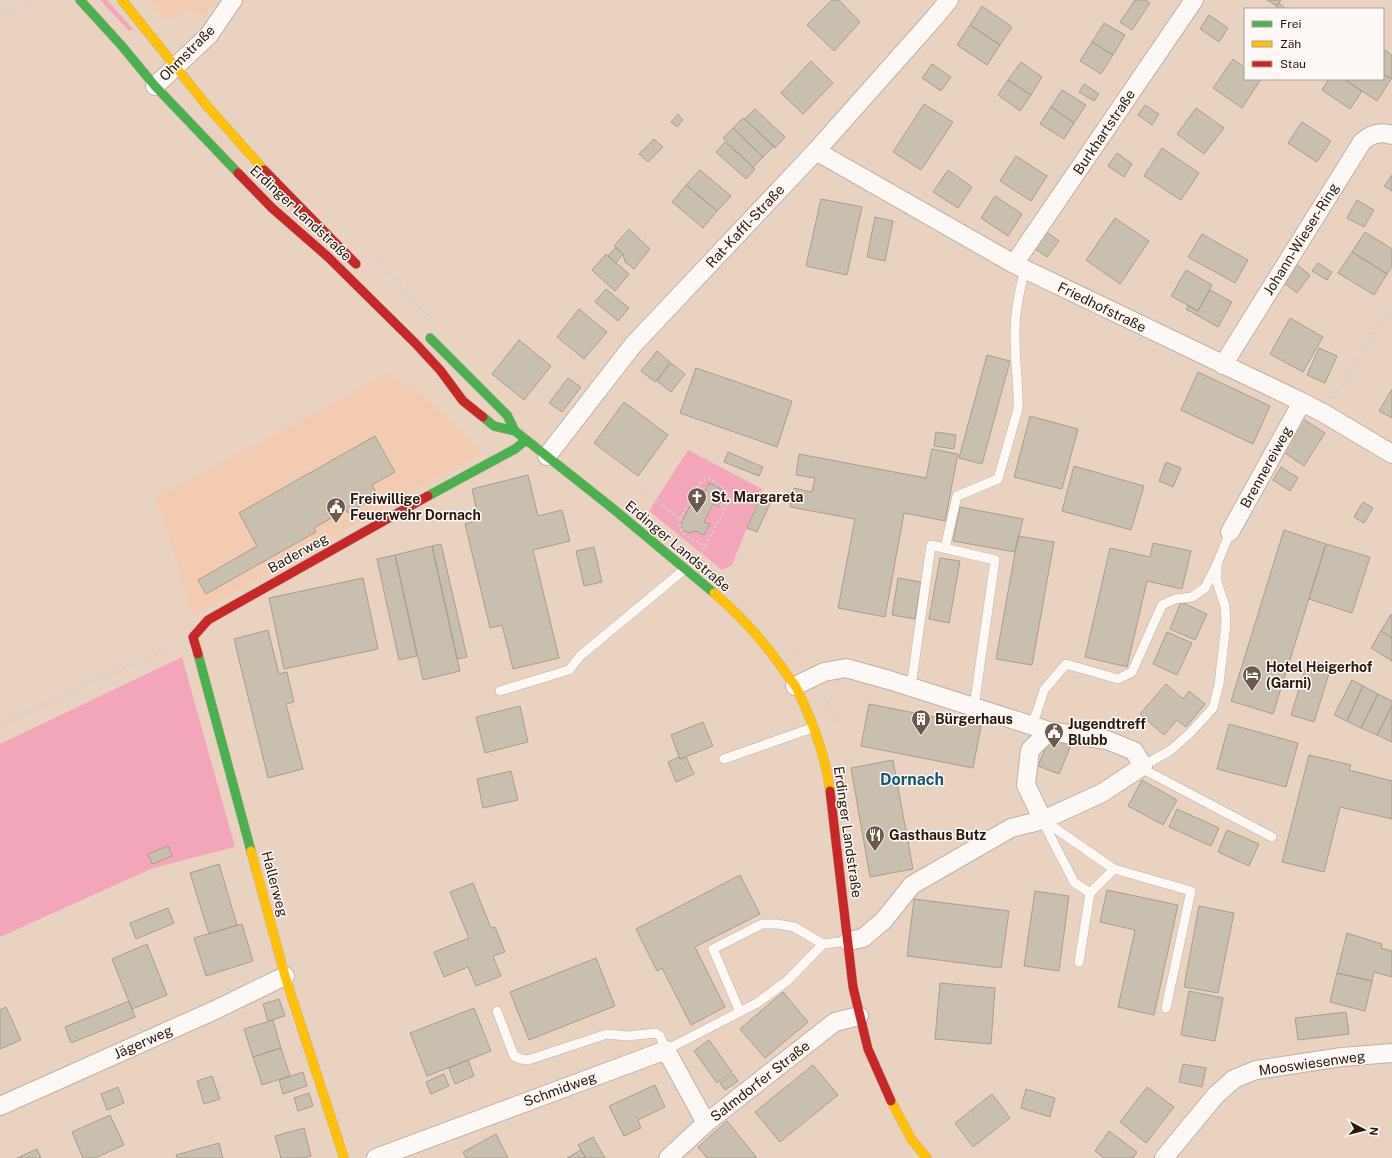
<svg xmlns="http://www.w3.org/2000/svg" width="1392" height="1158" font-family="'Public Sans',sans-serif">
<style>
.built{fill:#f2cbb0}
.green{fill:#f3a5ba}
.building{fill:#c8bfae;stroke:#a79e8e}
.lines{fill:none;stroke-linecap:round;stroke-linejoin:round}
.lane-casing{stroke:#c3b0a3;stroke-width:10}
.street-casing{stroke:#c3b0a3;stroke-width:20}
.fast-casing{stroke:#c3b0a3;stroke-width:10}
.slow-casing{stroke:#c3b0a3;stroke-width:10}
.jam-casing{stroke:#c3b0a3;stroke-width:10}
.path{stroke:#d7cfca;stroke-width:2.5;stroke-dasharray:2 3;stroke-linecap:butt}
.lane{stroke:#fcf8f6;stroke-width:9}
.street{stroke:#fcf8f6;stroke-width:18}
.fast{stroke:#4caf50;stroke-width:9}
.slow{stroke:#ffc107;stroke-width:9}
.jam{stroke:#c62828;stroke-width:9}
.labels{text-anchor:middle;stroke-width:3;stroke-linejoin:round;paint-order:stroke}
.street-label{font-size:14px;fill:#29190e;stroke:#fdf8f5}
.poi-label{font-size:14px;font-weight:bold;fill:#29190e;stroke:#fdf8f5;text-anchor:start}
.quarter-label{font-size:16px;font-weight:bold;fill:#165574;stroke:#fdf8f5}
</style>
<rect width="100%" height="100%" fill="#ead2c1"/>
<!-- built -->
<path class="built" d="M150,0H215L203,18L185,7L167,22Z
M392,372L402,387L413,386L482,452L193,616L157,497Z"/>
<!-- green -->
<path class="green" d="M100,0H107L133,29L129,31Z
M688,450L762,489L732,565L722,570L649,511Z
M182,657L235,847L153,868L0,937V744Z"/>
<!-- building -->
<path class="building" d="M832,0H839L860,22L834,51L807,25Z
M1135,0H1145L1150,3L1132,30L1120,22Z
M1267,0H1281L1277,6Z
M1279,3L1286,9H1275Z
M982,6L1012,27L1000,45L970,25Z
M1209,15L1228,28L1219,42L1200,29Z
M1104,23L1125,35L1113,55L1092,42Z
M970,25L1000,45L987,65L957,45Z
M1092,42L1113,55L1101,74L1080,61Z
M1383,49L1392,55V79L1383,74Z
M1233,59L1245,68V79H1261L1242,108L1213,88Z
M811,61L833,83L803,114L781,93Z
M1021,62L1042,77L1031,95L1008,80Z
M932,64L951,77L941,91L922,78Z
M1383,74L1391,79L1377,101L1345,80L1383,79Z
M1329,79H1344L1362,91L1350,109L1322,90Z
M1008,80L1031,95L1020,111L998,95Z
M1084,84L1099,94L1094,101L1079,92Z
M1062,90L1086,105L1074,123L1051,107Z
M924,104L953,122L921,170L893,152Z
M1145,105L1159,114L1152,125L1138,115Z
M1051,107L1074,123L1064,139L1040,124Z
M1196,108L1224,128L1204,154L1177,134Z
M755,109L785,137L775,148L745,119Z
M678,114L683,120L677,127L671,122Z
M743,118L774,146L763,157L733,128Z
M1302,122L1331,141L1317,162L1288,143Z
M733,128L763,157L753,167L723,138Z
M654,139L663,147L648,162L639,154Z
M725,142L755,169L746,179L716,152Z
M1162,148L1199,173L1181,200L1144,176Z
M1117,153L1132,164L1124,177L1108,166Z
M1016,156L1047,176L1031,201L1000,181Z
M700,170L731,196L717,211L686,185Z
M948,170L972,187L958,208L933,192Z
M1392,175V191L1384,186Z
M686,185L717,211L703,228L672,202Z
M995,196L1022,214L1008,236L981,218Z
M821,199L862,207L847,275L806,266Z
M1357,200L1374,210L1364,227L1347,218Z
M875,217L893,221L885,261L867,257Z
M1115,218L1149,241L1120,284L1086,260Z
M629,229L650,249L634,269L625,262L623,254L614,246Z
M1045,231L1059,241L1047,257L1034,248Z
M1365,232L1392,249V266L1387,274L1352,252Z
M1202,234L1248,260L1235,283L1188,257Z
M616,247L623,254L616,263L608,256Z
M1352,252L1387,274L1374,295L1338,273Z
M606,254L629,274L615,291L592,270Z
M1318,263L1332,272L1327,280L1312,271Z
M1297,265L1310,275L1297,293L1284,283Z
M1186,270L1212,285L1198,311L1171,296Z
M606,289L629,308L618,321L595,302Z
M1210,290L1232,302L1218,327L1186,309L1188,306L1198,311Z
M579,309L607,332L584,359L557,337Z
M1290,318L1323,337L1303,372L1270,354Z
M519,340L551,366L524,400L492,374Z
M1319,348L1337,356L1325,383L1307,375Z
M657,351L670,362L655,382L641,371Z
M987,355L1010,361L982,464L959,458Z
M671,363L685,374L671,392L657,381Z
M696,368L792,401L777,447L680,413Z
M1198,372L1270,406L1253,444L1181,410Z
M568,378L581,387L562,412L549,403Z
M1392,389V418L1379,411Z
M624,402L668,435L638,476L594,443Z
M1030,416L1078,429L1062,489L1014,477Z
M1303,419L1325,433L1304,466L1282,451Z
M936,432L956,435L954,449L934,446Z
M375,436L395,472L372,485L378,496L348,513L342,504L329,511L333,517L314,528L316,532L206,594L198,580L257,546L239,513Z
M932,449L958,454L945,521L904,513L885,617L838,608L855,519L790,507L794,488L812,492L815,478L796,475L799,454L926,478Z
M728,452L763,467L759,476L724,462Z
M1166,462L1181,468L1173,487L1159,481Z
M1074,466L1144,486L1131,530L1062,511Z
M1281,467L1298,478L1290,491L1273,480Z
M528,475L538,516L562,510L570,541L533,550L559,658L513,669L502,625L490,628L465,524L479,520L472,489Z
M709,483L721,489L717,497L722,500L718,507L713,504L704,522L710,524L704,535L696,531L689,533L683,530L681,524L698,489L705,492Z
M762,493L773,497L757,532L747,528Z
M1363,502L1373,508L1364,523L1354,517Z
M960,507L1023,519L1015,552L953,541Z
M1284,530L1326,544L1273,714L1231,701Z
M1018,536L1054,542L1032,665L996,659Z
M1153,543L1191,551L1182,589L1147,581L1127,667L1085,657L1110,548L1150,557Z
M441,544L467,657L457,659L432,546Z
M1326,544L1370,557L1352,613L1309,599Z
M432,546L460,671L423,680L395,555Z
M594,547L602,582L584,586L576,551Z
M395,555L417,656L399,660L377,559Z
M940,558L960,561L949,623L929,619Z
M363,578L378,649L284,669L269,598Z
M898,578L921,582L915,619L892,615Z
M1181,602L1207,614L1195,640L1170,629Z
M1391,614L1392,615V638L1381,631Z
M268,630L279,674L287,672L294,702L286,704L303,769L268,778L234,639Z
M1381,631L1392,638V661L1371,648Z
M1167,632L1192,643L1177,675L1153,664Z
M1308,660L1331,667L1314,722L1291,715Z
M1352,680L1363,686L1347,721L1334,715Z
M1166,684L1183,699L1189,691L1205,704L1186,727L1177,720L1164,735L1140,714Z
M1363,686L1378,694L1361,728L1347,721Z
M1378,694L1392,701V706L1377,735L1361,728Z
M869,704L981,726L973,768L861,746Z
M520,706L528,742L485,753L476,717Z
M1392,706V742L1377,735Z
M703,722L713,746L680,759L671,735Z
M1229,724L1298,743L1286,787L1217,769Z
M1050,737L1071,745L1059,774L1038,766Z
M1309,755L1351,765L1349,770L1392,781V819L1340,807L1324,872L1282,862Z
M679,757L680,759L686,757L694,774L676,782L668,762Z
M893,760L913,869L870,877L851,768Z
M511,771L518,800L483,808L477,779Z
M1142,780L1177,800L1163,825L1128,806Z
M1177,809L1219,828L1211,846L1169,827Z
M1227,830L1259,844L1249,866L1218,852Z
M168,846L172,856L152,864L148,854Z
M219,864L237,925L209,934L190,873Z
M740,875L760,914L695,947L725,1007L691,1025L662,968L657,971L636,929Z
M473,883L491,928L495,927L505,952L493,956L501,976L476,986L468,967L444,977L434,952L469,938L450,892Z
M1107,890L1178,905L1154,1015L1118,1007L1135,930L1100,922Z
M1035,891L1069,896L1059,971L1024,966Z
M914,899L1009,911L1001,968L907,956Z
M1199,906L1234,913L1218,993L1184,987Z
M168,908L174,923L136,939L130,923Z
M242,924L253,961L206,976L194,938Z
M1347,933L1382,944L1381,948L1392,951V977L1374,972L1372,981L1337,973Z
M147,944L167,995L132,1009L112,959Z
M596,958L615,1006L529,1040L510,992Z
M1337,973L1372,981L1365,1011L1330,1002Z
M940,983L995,988L991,1044L935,1039Z
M1189,991L1223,998L1215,1041L1181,1035Z
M783,992L808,1022L765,1058L740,1029Z
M279,999L285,1016L268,1021L263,1004Z
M129,1001L135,1017L71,1043L65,1027Z
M6,1007L21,1040L0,1049V1010Z
M474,1008L491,1051L427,1076L410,1033Z
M1346,1012L1349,1034L1298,1040L1295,1018Z
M273,1020L281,1048L253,1057L244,1029Z
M709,1040L732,1072L717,1083L694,1051Z
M281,1048L290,1076L262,1085L253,1057Z
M468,1060L474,1076L455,1084L449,1068Z
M1183,1064L1206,1068L1202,1087L1179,1082Z
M813,1065L838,1095L780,1142L755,1112Z
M303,1072L307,1086L283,1094L279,1080Z
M444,1074L449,1086L431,1094L426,1082Z
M733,1074L738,1081L725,1090L720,1083Z
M212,1076L220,1099L204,1104L197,1081Z
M655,1085L665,1107L638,1120L641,1128L624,1136L609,1106Z
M118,1087L124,1103L107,1110L101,1094Z
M1147,1087L1174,1107L1146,1143L1120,1122Z
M1026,1089L1055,1098L1050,1117L1021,1108Z
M309,1093L313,1106L298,1111L294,1098Z
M992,1094L1010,1118L973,1147L955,1123Z
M110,1115L124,1145L95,1158H83L72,1132Z
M727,1121L757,1158H707L698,1147Z
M304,1128L311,1156L303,1158H281L275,1136Z
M1109,1131L1137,1152L1133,1158H1104L1095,1151Z
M496,1134L508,1158H466L463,1152Z
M593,1137L605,1158H586L578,1145Z
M219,1143L223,1158H177L176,1155Z
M37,1149L41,1158H17Z
M581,1150L586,1158H567Z"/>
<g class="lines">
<defs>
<path id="lane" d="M945,548L957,496L998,479L1018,409C1019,386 1015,363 1015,340C1014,315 1019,293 1025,269
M911,687L931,545L995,560L974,707
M500,691L569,670L580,656L685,569
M1031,725L1037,712L1044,690L1066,664L1118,679L1132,672L1162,605L1175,599L1192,597L1205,588L1217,564
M724,759L812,728
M1143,766L1171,750L1190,733L1213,708L1219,684L1226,624L1225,606L1217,582V564L1230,532
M1141,768L1272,837
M1043,820L1114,869L1191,891L1166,1008
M1043,822L1074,882L1090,893L1079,962
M1090,893L1114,869
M497,1011L514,1056L521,1059L528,1060L607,1034L627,1036L656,1033L660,1036L666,1050L757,1003L787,981L823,944
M740,1012L713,949L762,924H777L794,927L823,944L848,941"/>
<path id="street" d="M155,86L209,35L233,0
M816,151L1014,264L1302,402L1325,414L1392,454
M1014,264L1194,0
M1223,365L1362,142C1371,134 1380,131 1392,135
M547,456L633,345L816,151L935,17L949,0
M1230,532L1302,402
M795,686L824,672L846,668L889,680L1049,731L1107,740L1134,751L1143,766L1102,793L1043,820L1011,828L912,885L884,920L863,938L848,941
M1043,820L1026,785L1030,750L1049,731
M0,1106L215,1010L285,976
M376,1158L666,1050L706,1123
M668,1158L706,1123L835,1022L859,1016
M1164,1158L1215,1096L1234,1079L1256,1070L1342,1057L1392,1053"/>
<path id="fast" d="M80,0L121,45L155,86L238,173
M430,338L507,415L515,431
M483,417L494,426L515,431L611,507L714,593
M428,496L515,449L526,440
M198,654L251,851"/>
<path id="slow" d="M122,0L208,107L264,170
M714,593C740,615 764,642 783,669C787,675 792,681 796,687C811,718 826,757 830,791
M251,851L285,976L344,1158
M891,1101L912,1140L927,1158"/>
<path id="jam" d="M264,170L356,264
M238,173L272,208L328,257L416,344L440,370L463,401L483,417
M198,654L193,637L208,620L428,496
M830,791L853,987L868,1049L891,1101"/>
</defs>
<!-- lane casing -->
<use href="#lane" class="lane-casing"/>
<!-- street casing -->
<use href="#street" class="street-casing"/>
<!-- fast casing -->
<use href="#fast" class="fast-casing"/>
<!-- slow casing -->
<use href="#slow" class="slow-casing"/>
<!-- jam casing -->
<use href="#jam" class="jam-casing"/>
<!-- path -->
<path class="path" d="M0,15L32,0
M376,259L431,318
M1334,398L1392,304
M641,489L680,519L698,485L708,478L721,486L726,492L728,503L700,556
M720,504L725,507
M680,519C677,535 695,540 706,547
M793,645L805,660
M823,693L833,715L835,725
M0,725L174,645"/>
<!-- lane -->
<use href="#lane" class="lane"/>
<!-- street -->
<use href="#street" class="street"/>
<!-- fast -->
<use href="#fast" class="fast"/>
<!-- slow -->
<use href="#slow" class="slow"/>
<!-- jam -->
<use href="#jam" class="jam"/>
</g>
<!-- icons -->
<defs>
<symbol id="church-pin" viewBox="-11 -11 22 30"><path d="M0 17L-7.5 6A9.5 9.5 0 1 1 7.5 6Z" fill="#6d5a4d" stroke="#fdf8f5"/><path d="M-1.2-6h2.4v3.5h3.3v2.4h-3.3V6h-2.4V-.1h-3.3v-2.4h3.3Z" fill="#fff"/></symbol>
<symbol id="civic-pin" viewBox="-11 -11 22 30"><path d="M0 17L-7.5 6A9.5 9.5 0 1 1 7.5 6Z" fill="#6d5a4d" stroke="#fdf8f5"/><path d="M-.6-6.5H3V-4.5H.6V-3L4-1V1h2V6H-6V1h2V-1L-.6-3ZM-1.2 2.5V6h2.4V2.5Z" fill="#fff"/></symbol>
<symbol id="hotel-pin" viewBox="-11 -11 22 30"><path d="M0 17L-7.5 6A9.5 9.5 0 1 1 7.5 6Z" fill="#6d5a4d" stroke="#fdf8f5"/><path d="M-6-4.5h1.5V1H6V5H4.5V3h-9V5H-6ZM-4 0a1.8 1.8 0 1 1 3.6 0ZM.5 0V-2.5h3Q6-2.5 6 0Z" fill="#fff"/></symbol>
<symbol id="building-pin" viewBox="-11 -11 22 30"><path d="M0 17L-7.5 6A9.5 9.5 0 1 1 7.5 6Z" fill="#6d5a4d" stroke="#fdf8f5"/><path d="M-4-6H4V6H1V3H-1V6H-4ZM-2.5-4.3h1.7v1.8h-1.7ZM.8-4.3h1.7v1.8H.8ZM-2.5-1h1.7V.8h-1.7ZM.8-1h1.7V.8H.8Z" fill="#fff"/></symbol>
<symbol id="restaurant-pin" viewBox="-11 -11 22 30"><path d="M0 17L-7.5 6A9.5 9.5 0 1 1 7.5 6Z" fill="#6d5a4d" stroke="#fdf8f5"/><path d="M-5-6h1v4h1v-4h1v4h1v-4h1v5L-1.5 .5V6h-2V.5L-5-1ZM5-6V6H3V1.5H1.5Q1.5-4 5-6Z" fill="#fff"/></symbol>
</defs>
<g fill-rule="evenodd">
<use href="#church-pin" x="686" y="486" width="22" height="30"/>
<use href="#civic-pin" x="325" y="496" width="22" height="30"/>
<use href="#hotel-pin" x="1241" y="664" width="22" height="30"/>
<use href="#building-pin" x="910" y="708" width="22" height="30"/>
<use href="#civic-pin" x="1043" y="721" width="22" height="30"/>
<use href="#restaurant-pin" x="864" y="824" width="22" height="30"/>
</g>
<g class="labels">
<!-- street labels -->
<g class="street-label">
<text transform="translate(187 53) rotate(-45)" y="5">Ohmstraße</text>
<text transform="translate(1104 132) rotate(-56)" y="5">Burkhartstraße</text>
<text transform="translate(301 213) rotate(43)" y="5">Erdinger Landstraße</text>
<text transform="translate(745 226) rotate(-47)" y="5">Rat-Kaffl-Straße</text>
<text transform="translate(1301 239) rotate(-58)" y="5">Johann-Wieser-Ring</text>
<text transform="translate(1102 307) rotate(26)" y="5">Friedhofstraße</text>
<text transform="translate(1266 467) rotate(-61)" y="5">Brennereiweg</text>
<text transform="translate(678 546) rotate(40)" y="5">Erdinger Landstraße</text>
<text transform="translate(298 553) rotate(-29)" y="5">Baderweg</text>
<text transform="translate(848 832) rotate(82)" y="5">Erdinger Landstraße</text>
<text transform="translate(275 884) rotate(75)" y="5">Hallerweg</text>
<text transform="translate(143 1042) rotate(-24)" y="5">Jägerweg</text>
<text transform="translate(1312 1063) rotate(-8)" y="5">Mooswiesenweg</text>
<text transform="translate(760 1081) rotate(-38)" y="5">Salmdorfer Straße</text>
<text transform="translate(560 1089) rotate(-20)" y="5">Schmidweg</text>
</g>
<!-- poi labels -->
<g class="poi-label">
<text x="711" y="502">St. Margareta</text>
<text x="350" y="504">Freiwillige<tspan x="350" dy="16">Feuerwehr Dornach</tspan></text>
<text x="1266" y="672">Hotel Heigerhof<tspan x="1266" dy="16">(Garni)</tspan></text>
<text x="935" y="724">Bürgerhaus</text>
<text x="1068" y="729">Jugendtreff<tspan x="1068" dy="16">Blubb</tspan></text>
<text x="889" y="840">Gasthaus Butz</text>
</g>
<!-- quarter labels -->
<g class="quarter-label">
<text x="912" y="785">Dornach</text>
</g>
</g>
<!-- legend -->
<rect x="1244" y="8" width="140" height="72" fill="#fdf8f5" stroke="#a89f99"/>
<rect x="1252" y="21" width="20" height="6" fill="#4caf50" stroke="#a89f99"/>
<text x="1280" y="28" font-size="12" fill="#29190e">Frei</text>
<rect x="1252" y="41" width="20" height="6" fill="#ffc107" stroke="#a89f99"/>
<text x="1280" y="48" font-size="12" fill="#29190e">Zäh</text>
<rect x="1252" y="61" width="20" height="6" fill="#c62828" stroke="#a89f99"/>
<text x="1280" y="68" font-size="12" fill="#29190e">Stau</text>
<!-- north arrow -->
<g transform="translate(1364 1130) rotate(97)" stroke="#fdf8f5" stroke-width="3" paint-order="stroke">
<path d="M0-3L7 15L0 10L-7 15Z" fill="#29190e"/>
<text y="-6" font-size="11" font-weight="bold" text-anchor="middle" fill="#29190e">N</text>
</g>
</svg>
